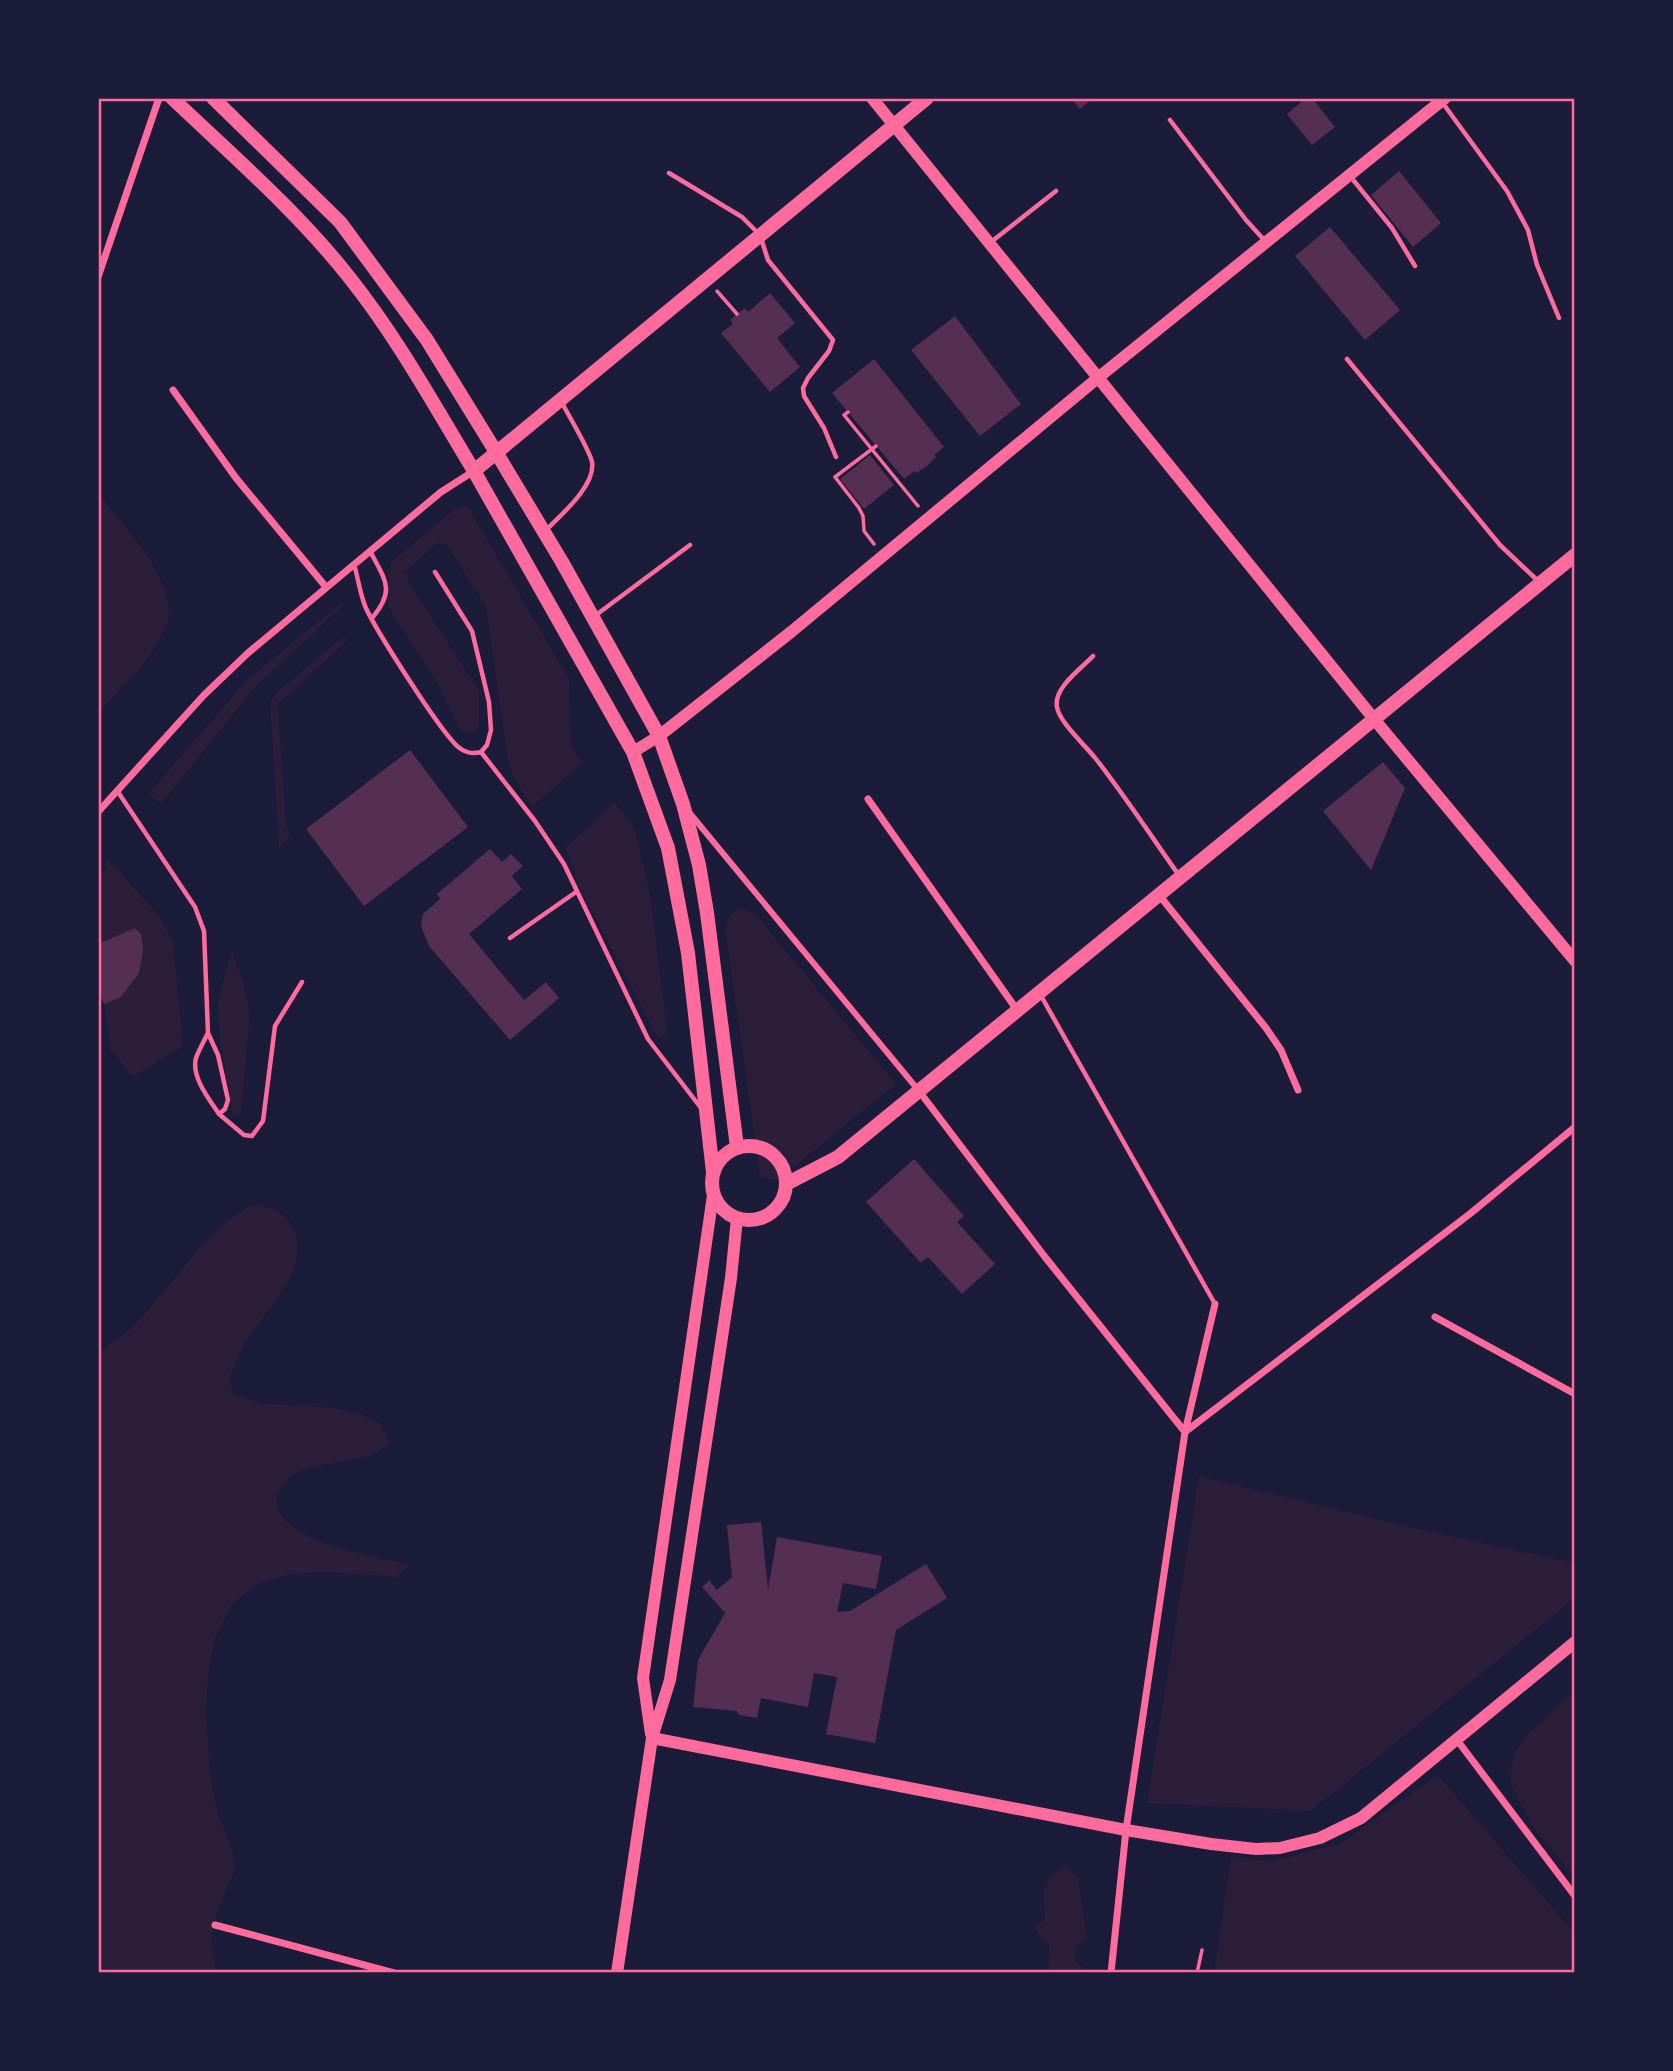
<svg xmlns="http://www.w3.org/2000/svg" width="1673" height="2071" font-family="Jost,sans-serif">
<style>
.green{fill:#2a1e3b}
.building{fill:#542f53}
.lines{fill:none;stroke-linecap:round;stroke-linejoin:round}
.path{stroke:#ff6b9d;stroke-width:3.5}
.service{stroke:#ff6b9d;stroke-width:4.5}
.pedestrian{stroke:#ff6b9d;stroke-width:6}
.minor{stroke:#ff6b9d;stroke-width:7}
.tertiary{stroke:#ff6b9d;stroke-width:12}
.secondary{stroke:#ff6b9d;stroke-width:14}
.primary{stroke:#ff6b9d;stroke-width:14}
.neatline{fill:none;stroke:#ff6b9d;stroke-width:2.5}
</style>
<rect width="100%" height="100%" fill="#1b1b3a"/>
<!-- green -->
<path class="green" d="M98,494C122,524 180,583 167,623C155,657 122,687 98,713Z
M462,506L468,507L569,679L571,746L582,763L532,807L513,776L508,760L486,606L447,545L439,542L405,572L409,583L479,691V726L476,731L465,734L460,729L438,684L388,607L390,563L456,508Z
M341,603L345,604L255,687L161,804L148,794L249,678Z
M343,637L348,640L278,704L286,827L291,834L279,849L270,702L278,691Z
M615,802L634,828L650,895L667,1029L665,1034L658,1038L581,890L565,848Z
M108,860L157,913L173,942L183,1046L133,1077L111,1050L104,1004C141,989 139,969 141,934L135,928L99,943L101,917L98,915V879L107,868L104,864Z
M744,909L755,914L896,1084L778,1180L760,1177L725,929C728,917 730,911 744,909Z
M232,951L244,985L250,1015L241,1113L237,1116L233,1113L219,1033L218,999Z
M252,1205C273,1208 285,1210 294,1231C311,1269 262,1315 244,1344C238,1355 234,1367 229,1379L233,1394L263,1404L326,1407L360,1414L380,1424L390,1443L371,1456L307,1468L289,1476L276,1494C277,1499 277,1506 279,1511C294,1544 375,1556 409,1565L396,1577L326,1572L291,1574L257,1584L232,1604L214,1640L208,1675L206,1711L210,1773L216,1807L234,1857L235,1870L217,1911L211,1940L216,1968L219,1973H98V1352C111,1343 127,1334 137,1322C173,1286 206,1228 252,1205Z
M1199,1476L1404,1526L1575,1563V1598L1311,1811L1147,1803Z
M1575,1690V1878L1534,1828L1510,1783L1513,1756L1525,1737Z
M1438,1775L1575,1934V1973H1214L1231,1856L1269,1862L1339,1844Z
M1066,1865L1078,1877L1087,1937L1077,1947L1074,1960L1090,1973H1048L1049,1945L1041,1938L1035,1927L1045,1919C1043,1893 1041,1880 1066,1865Z"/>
<!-- building -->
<path class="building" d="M1071,98H1093L1080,109Z
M1306,98H1312L1335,127L1312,145L1287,114Z
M1399,171L1441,223L1413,247L1371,195Z
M1330,227L1400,310L1365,340L1295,256Z
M770,293L795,323L777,338L800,367L770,392L721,333L733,324L730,320L737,314L745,308L748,312Z
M955,316L1021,404L980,436L911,350Z
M874,359L944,447L934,455L936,457L927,466L916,473L914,471L904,479L832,393Z
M870,455L894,485L864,509L840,479Z
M410,750L468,827L364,906L306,829Z
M1383,762L1405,788L1371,870L1323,811Z
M490,849L502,862L511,854L523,866L512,876L522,889L469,934L524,1000L546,982L559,998L510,1040L429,946L421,926L423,914L440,899L437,894Z
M135,928L141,934L143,949L139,973L121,997L104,1004L98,990V944Z
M914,1159L964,1216L957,1222L995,1264L962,1294L928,1257L921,1263L866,1202Z
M761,1522L768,1589L777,1537L882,1556L876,1589L843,1583L837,1612L850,1611L926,1564L947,1598L896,1630L875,1743L826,1734L837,1677L814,1673L808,1707L761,1698L757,1718L739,1715L737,1711L693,1707L698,1660L725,1613L702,1587L709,1580L717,1590L732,1577L727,1525Z"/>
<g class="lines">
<!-- path -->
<path class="path" d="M717,291L737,314
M848,412L844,415L918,506
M874,544L864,531L863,516L859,508L835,477L876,446
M1197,1973L1202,1950"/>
<!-- service -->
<path class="service" d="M1442,102L1507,191L1528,230L1537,265L1559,318
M1170,120L1246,220L1266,242
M669,173L742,217L760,235L768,260L833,340L829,351L808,378L803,388L804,396L824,428L836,457
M1350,176L1392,228L1415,266
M991,242L1056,191
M1347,359L1500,545L1537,580
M547,529C562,514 596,485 592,462C590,451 569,416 562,403
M370,551C385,580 396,590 372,618
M354,564C358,578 360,593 365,606C374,627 445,740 461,749C467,753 474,754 481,752L487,745L491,730L489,702L472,631L435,572
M596,615L690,545
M1093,656C1082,668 1053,688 1057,707C1059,722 1086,746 1096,759C1125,796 1151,836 1178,874
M481,752L535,821L564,864L648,1039L701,1108
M118,792L195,907L204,931L208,1033L218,1055L228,1100L225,1109L219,1114C209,1099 191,1077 196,1058C199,1050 204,1041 208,1033
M510,938L576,892
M1040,994L1215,1304
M219,1114L244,1135L252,1136L263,1121L275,1026L302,982"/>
<!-- pedestrian -->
<path class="pedestrian" d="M688,811L919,1091"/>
<!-- minor -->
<path class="minor" d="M98,277L159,98
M173,390L236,478L326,587
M868,799L1017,1010
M98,812L204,695L248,653L441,492L474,471
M1159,895L1266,1028L1281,1050L1298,1090
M919,1091L1045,1257L1185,1432
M1435,1317L1575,1394
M1185,1432L1471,1213L1575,1127
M1457,1740L1575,1896
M215,1925L394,1973
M1111,1973L1126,1830L1185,1432L1215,1304"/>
<!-- tertiary -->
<path class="tertiary" d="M872,98L1374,719L1575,961
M633,752L659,736L791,632L1099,377L1445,98
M651,1734L643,1678L713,1195
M652,1738L1126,1830L1211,1844L1256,1849L1280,1848L1320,1838L1361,1818L1575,1642
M617,1973L652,1738L670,1680L731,1278L737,1218"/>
<!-- secondary -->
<path class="secondary" d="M496,452L562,562L659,736L683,804L699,865L707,913L737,1147
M474,471L633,752L668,848L688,953L713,1172
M712 1183a37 37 0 1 1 74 0a37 37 0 1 1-74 0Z
M786,1184L838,1157L1575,555"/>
<!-- primary -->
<path class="primary" d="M172,98C232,155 297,211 349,277C397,337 434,405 474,471L927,98
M213,98L340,222L427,340L496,452"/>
</g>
<!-- border -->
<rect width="1673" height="2071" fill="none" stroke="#1b1b3a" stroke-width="200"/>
<rect x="100" y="100" width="1473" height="1871" class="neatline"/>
</svg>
